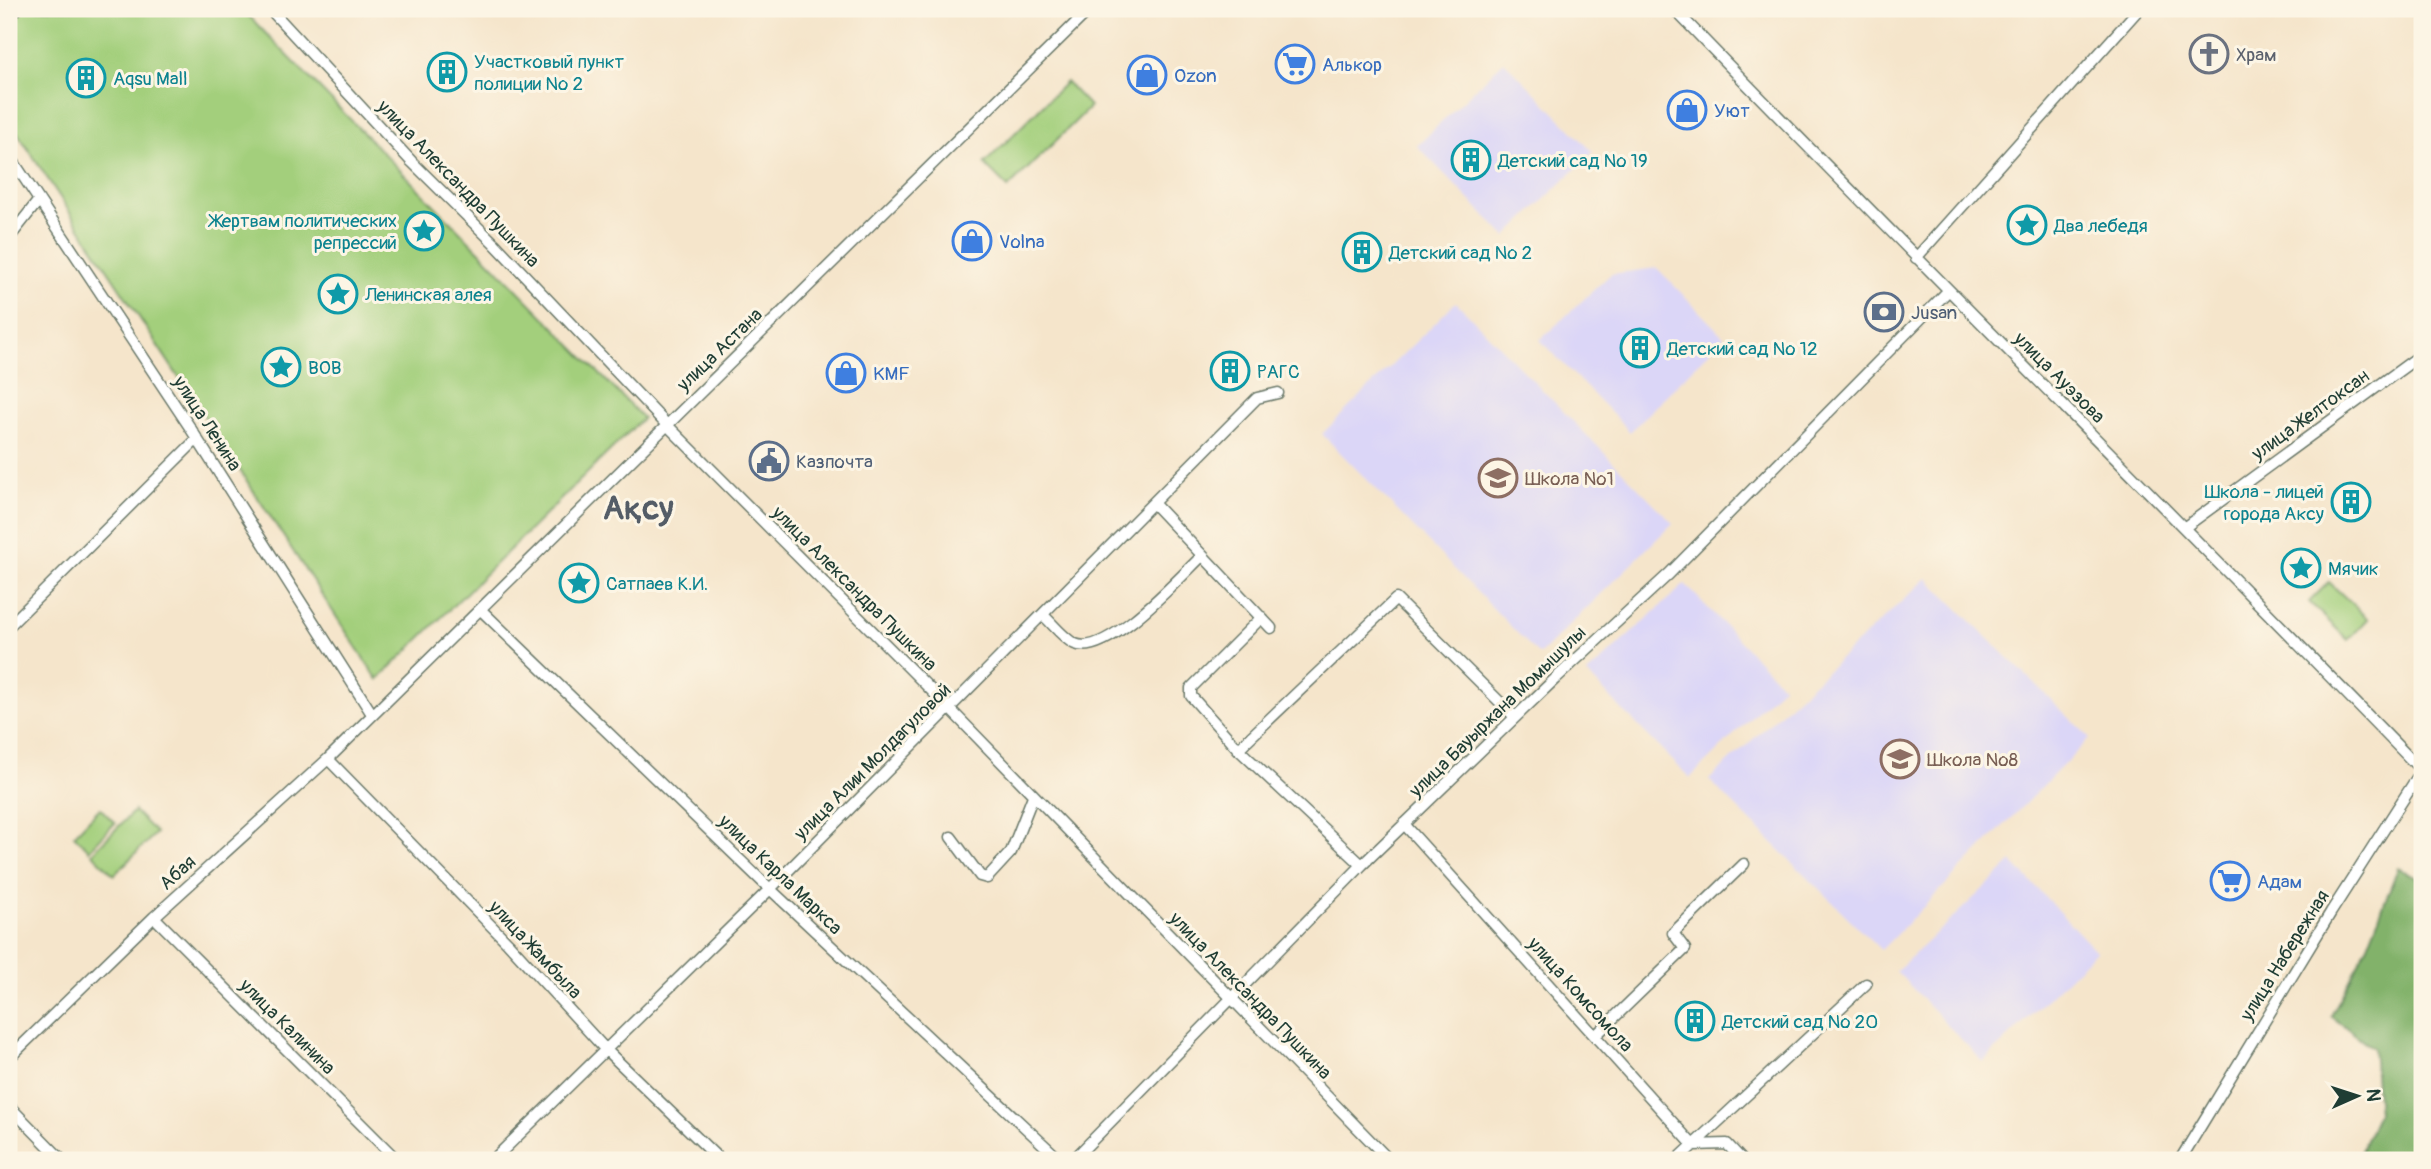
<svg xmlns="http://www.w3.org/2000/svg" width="2431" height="1169" font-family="Pangolin,sans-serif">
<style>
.built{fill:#dbd6f7}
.green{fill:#a3cf7b;stroke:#618658;stroke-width:2}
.forest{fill:#82b26b;stroke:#507850;stroke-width:2}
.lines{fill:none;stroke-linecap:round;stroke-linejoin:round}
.minor-casing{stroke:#6a7869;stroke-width:13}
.minor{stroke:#fff;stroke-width:10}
.labels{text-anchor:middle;stroke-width:6;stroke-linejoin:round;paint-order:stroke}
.worship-label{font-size:19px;fill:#5b616d;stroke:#fcf5e5;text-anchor:start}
.culture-label{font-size:19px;fill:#0d838f;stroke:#fcf5e5;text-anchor:start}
.shop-label{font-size:19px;fill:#366cbe;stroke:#fcf5e5;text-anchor:start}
.street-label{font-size:19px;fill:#1f3d34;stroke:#fcf5e5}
.service-label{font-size:19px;fill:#4e5e75;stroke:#fcf5e5;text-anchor:start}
.education-label{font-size:19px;fill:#785e54;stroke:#fcf5e5;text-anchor:start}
.town-label{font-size:33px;font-weight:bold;fill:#545d67;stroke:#fcf5e5}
</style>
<rect width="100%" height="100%" fill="#fcf5e5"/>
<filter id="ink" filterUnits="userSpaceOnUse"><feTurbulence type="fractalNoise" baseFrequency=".0143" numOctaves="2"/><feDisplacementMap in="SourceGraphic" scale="14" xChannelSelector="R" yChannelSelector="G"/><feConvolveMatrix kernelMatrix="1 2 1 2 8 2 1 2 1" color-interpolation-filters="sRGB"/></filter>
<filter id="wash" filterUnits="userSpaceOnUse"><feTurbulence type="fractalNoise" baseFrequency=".00686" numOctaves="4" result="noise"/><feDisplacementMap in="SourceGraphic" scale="28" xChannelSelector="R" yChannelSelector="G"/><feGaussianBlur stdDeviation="1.57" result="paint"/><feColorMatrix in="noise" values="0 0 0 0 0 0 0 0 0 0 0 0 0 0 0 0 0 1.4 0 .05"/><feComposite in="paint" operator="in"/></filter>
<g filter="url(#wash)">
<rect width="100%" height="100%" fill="#f5e5cb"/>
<!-- built -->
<path class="built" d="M1504,61L1593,152L1506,237L1417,146Z
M1657,268L1724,337L1630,432L1540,340L1611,274Z
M1456,302L1673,523L1539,655L1322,434Z
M1927,578L2090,738L1881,950L1709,780Z
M1685,584L1783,686L1690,778L1587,674Z
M2012,862L2096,951L1983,1062L1896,971Z"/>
<!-- green -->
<path class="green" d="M9,9H242L643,418L378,680L9,120Z
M1066,82L1090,107L1008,188L984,164Z
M2329,582L2368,619L2348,640L2309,602Z
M100,808L115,823L89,850L74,835Z
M134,811L156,833L114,875L92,853Z"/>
<!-- forest -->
<path class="forest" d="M2398,868L2422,879V1160H2357L2378,1113L2373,1048L2331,1016L2368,945Z"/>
</g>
<g filter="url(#ink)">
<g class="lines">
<defs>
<path id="minor" d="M270,9L412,162L494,243L667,425L949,708L1389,1160
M1674,9C1921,265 2174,515 2422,771
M9,16L17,9
M9,155L189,426L372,714
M9,238L39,200
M1916,258L2139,9
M1153,503L1271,628
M2185,527L2422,354
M481,610L770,889L1060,1160
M1043,615C1052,623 1064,639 1075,644C1107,658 1180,577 1202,556
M1262,617L1191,688V696L1238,749L1362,865
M9,626L197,439
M1238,749L1396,599L1515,717
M328,759L508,943L605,1049L720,1160
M1404,824L1693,1145L1727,1144L1742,1160
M951,837L980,876L987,878L1011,852L1033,796
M154,917L397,1160
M1595,1036L1685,949L1673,933L1744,864
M9,1058L154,917L328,759L1090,9
M9,1106L62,1160
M493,1160L770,889L1257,398L1278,393
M1073,1160L1362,865L1555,679L1669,574L1948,291
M1677,1160L1866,984
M2180,1160L2331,912L2422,770"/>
</defs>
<!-- minor casing -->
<use href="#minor" class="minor-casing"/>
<!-- minor -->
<use href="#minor" class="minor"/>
</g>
</g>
<!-- icons -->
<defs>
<symbol id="church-ring" viewBox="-11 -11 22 22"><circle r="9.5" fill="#fcf5e5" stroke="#6b7280" stroke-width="1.5"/><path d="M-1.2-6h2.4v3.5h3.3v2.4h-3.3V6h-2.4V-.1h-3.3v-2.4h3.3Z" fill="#6b7280"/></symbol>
<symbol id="supermarket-ring" viewBox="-11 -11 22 22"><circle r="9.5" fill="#fcf5e5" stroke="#3f7fe0" stroke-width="1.5"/><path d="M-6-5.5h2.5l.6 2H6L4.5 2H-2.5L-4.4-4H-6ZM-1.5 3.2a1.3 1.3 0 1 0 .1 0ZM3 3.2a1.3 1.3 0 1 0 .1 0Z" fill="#3f7fe0"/></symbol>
<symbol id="building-ring" viewBox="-11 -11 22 22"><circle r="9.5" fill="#fcf5e5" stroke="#0f9aa8" stroke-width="1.5"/><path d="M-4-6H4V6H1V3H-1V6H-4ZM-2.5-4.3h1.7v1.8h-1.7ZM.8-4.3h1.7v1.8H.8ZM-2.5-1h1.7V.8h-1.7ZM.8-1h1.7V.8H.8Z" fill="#0f9aa8"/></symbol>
<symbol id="shop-ring" viewBox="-11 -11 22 22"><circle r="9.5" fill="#fcf5e5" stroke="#3f7fe0" stroke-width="1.5"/><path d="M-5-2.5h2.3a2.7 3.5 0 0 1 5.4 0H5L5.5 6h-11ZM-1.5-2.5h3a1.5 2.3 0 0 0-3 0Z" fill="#3f7fe0"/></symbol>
<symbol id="sight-ring" viewBox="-11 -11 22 22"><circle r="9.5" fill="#fcf5e5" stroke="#0f9aa8" stroke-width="1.5"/><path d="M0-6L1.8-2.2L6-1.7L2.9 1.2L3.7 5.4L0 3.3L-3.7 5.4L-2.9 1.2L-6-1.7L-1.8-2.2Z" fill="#0f9aa8"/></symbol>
<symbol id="bank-ring" viewBox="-11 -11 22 22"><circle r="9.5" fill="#fcf5e5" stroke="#5c6f8a" stroke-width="1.5"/><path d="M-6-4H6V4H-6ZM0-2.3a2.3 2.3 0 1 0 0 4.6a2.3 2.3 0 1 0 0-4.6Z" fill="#5c6f8a"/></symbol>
<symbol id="civic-ring" viewBox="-11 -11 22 22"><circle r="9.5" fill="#fcf5e5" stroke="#5c6f8a" stroke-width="1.5"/><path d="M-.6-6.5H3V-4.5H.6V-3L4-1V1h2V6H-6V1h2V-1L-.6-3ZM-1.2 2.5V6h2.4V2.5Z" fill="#5c6f8a"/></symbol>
<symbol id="school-ring" viewBox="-11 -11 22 22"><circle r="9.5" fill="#fcf5e5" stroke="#8d6e63" stroke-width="1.5"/><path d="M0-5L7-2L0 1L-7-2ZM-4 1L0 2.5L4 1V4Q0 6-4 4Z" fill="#8d6e63"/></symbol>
</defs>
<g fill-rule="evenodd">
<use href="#church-ring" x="2187" y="32" width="44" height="44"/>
<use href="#supermarket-ring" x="1273" y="42" width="44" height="44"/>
<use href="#building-ring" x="425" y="50" width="44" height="44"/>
<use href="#shop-ring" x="1125" y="53" width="44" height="44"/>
<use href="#building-ring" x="64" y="56" width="44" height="44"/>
<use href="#shop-ring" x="1665" y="88" width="44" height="44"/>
<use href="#building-ring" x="1449" y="138" width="44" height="44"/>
<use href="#sight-ring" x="2005" y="203" width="44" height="44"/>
<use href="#sight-ring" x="402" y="209" width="44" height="44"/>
<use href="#shop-ring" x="950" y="219" width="44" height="44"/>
<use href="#building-ring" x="1340" y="230" width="44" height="44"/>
<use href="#sight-ring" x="316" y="272" width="44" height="44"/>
<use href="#bank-ring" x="1862" y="290" width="44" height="44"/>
<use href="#building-ring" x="1618" y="326" width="44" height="44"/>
<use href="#sight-ring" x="259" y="345" width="44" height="44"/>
<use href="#building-ring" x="1208" y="349" width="44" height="44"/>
<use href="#shop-ring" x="824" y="351" width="44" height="44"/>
<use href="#civic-ring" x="747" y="439" width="44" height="44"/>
<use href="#school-ring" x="1476" y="456" width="44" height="44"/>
<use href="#building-ring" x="2329" y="480" width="44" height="44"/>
<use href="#sight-ring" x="2279" y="546" width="44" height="44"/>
<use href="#sight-ring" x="557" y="561" width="44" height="44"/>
<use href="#school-ring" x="1878" y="737" width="44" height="44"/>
<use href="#supermarket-ring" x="2208" y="859" width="44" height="44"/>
<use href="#building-ring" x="1673" y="999" width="44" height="44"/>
</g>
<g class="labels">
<!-- worship labels -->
<g class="worship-label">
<text x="2236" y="61">Храм</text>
</g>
<!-- culture labels -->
<g class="culture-label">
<text x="474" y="68">Участковый пункт<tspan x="474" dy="22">полиции № 2</tspan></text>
<text x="113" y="85">Аqsu Mall</text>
<text x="1498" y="167">Детский сад № 19</text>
<text x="397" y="227" text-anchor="end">Жертвам политических<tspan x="397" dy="22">репрессий</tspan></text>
<text x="2054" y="232">Два лебедя</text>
<text x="1389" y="259">Детский сад № 2</text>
<text x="365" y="301">Ленинская алея</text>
<text x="1667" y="355">Детский сад № 12</text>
<text x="308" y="374">ВОВ</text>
<text x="1257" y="378">РАГС</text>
<text x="2324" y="498" text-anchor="end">Школа - лицей<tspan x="2324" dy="22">города Аксу</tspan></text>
<text x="2328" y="575">Мячик</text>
<text x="606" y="590">Сатпаев К.И.</text>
<text x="1722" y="1028">Детский сад № 20</text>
</g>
<!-- shop labels -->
<g class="shop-label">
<text x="1322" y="71">Алькор</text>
<text x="1174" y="82">Ozon</text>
<text x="1714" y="117">Уют</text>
<text x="999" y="248">Volna</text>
<text x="873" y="380">KMF</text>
<text x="2257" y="888">Адам</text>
</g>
<!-- street labels -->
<g class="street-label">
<text transform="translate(459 183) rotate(46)" y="7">улица Александра Пушкина</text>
<text transform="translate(719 349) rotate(-44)" y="7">улица Астана</text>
<text transform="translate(2060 377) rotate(45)" y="7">улица Ауэзова</text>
<text transform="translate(2310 414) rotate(-36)" y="7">улица Желтоксан</text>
<text transform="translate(208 423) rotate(57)" y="7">улица Ленина</text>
<text transform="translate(855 588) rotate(45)" y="7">улица Александра Пушкина</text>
<text transform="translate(1497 711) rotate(-44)" y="7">улица Бауыржана Момышулы</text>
<text transform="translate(872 761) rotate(-45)" y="7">улица Алии Молдагуловой</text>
<text transform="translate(177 872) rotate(-42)" y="7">Абая</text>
<text transform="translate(781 874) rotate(44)" y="7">улица Карла Маркса</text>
<text transform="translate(536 949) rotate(47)" y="7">улица Жамбыла</text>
<text transform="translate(2284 955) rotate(-58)" y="7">улица Набережная</text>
<text transform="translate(1581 994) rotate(48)" y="7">улица Комсомола</text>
<text transform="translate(1251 995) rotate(46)" y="7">улица Александра Пушкина</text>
<text transform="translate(288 1026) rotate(45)" y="7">улица Калинина</text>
</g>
<!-- service labels -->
<g class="service-label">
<text x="1911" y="319">Jusan</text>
<text x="796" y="468">Казпочта</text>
</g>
<!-- education labels -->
<g class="education-label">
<text x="1525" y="485">Школа №1</text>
<text x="1927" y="766">Школа №8</text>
</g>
<!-- town labels -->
<g class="town-label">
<text x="638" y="519">Ақсу</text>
</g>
</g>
<!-- margin -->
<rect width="2431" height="1169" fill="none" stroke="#fcf5e5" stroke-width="35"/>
<!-- north arrow -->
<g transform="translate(2357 1096) rotate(87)" stroke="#fcf5e5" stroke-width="5" paint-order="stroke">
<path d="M0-5L12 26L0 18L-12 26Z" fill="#1f3d34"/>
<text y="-10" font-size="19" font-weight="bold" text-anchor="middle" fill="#1f3d34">N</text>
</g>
</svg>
